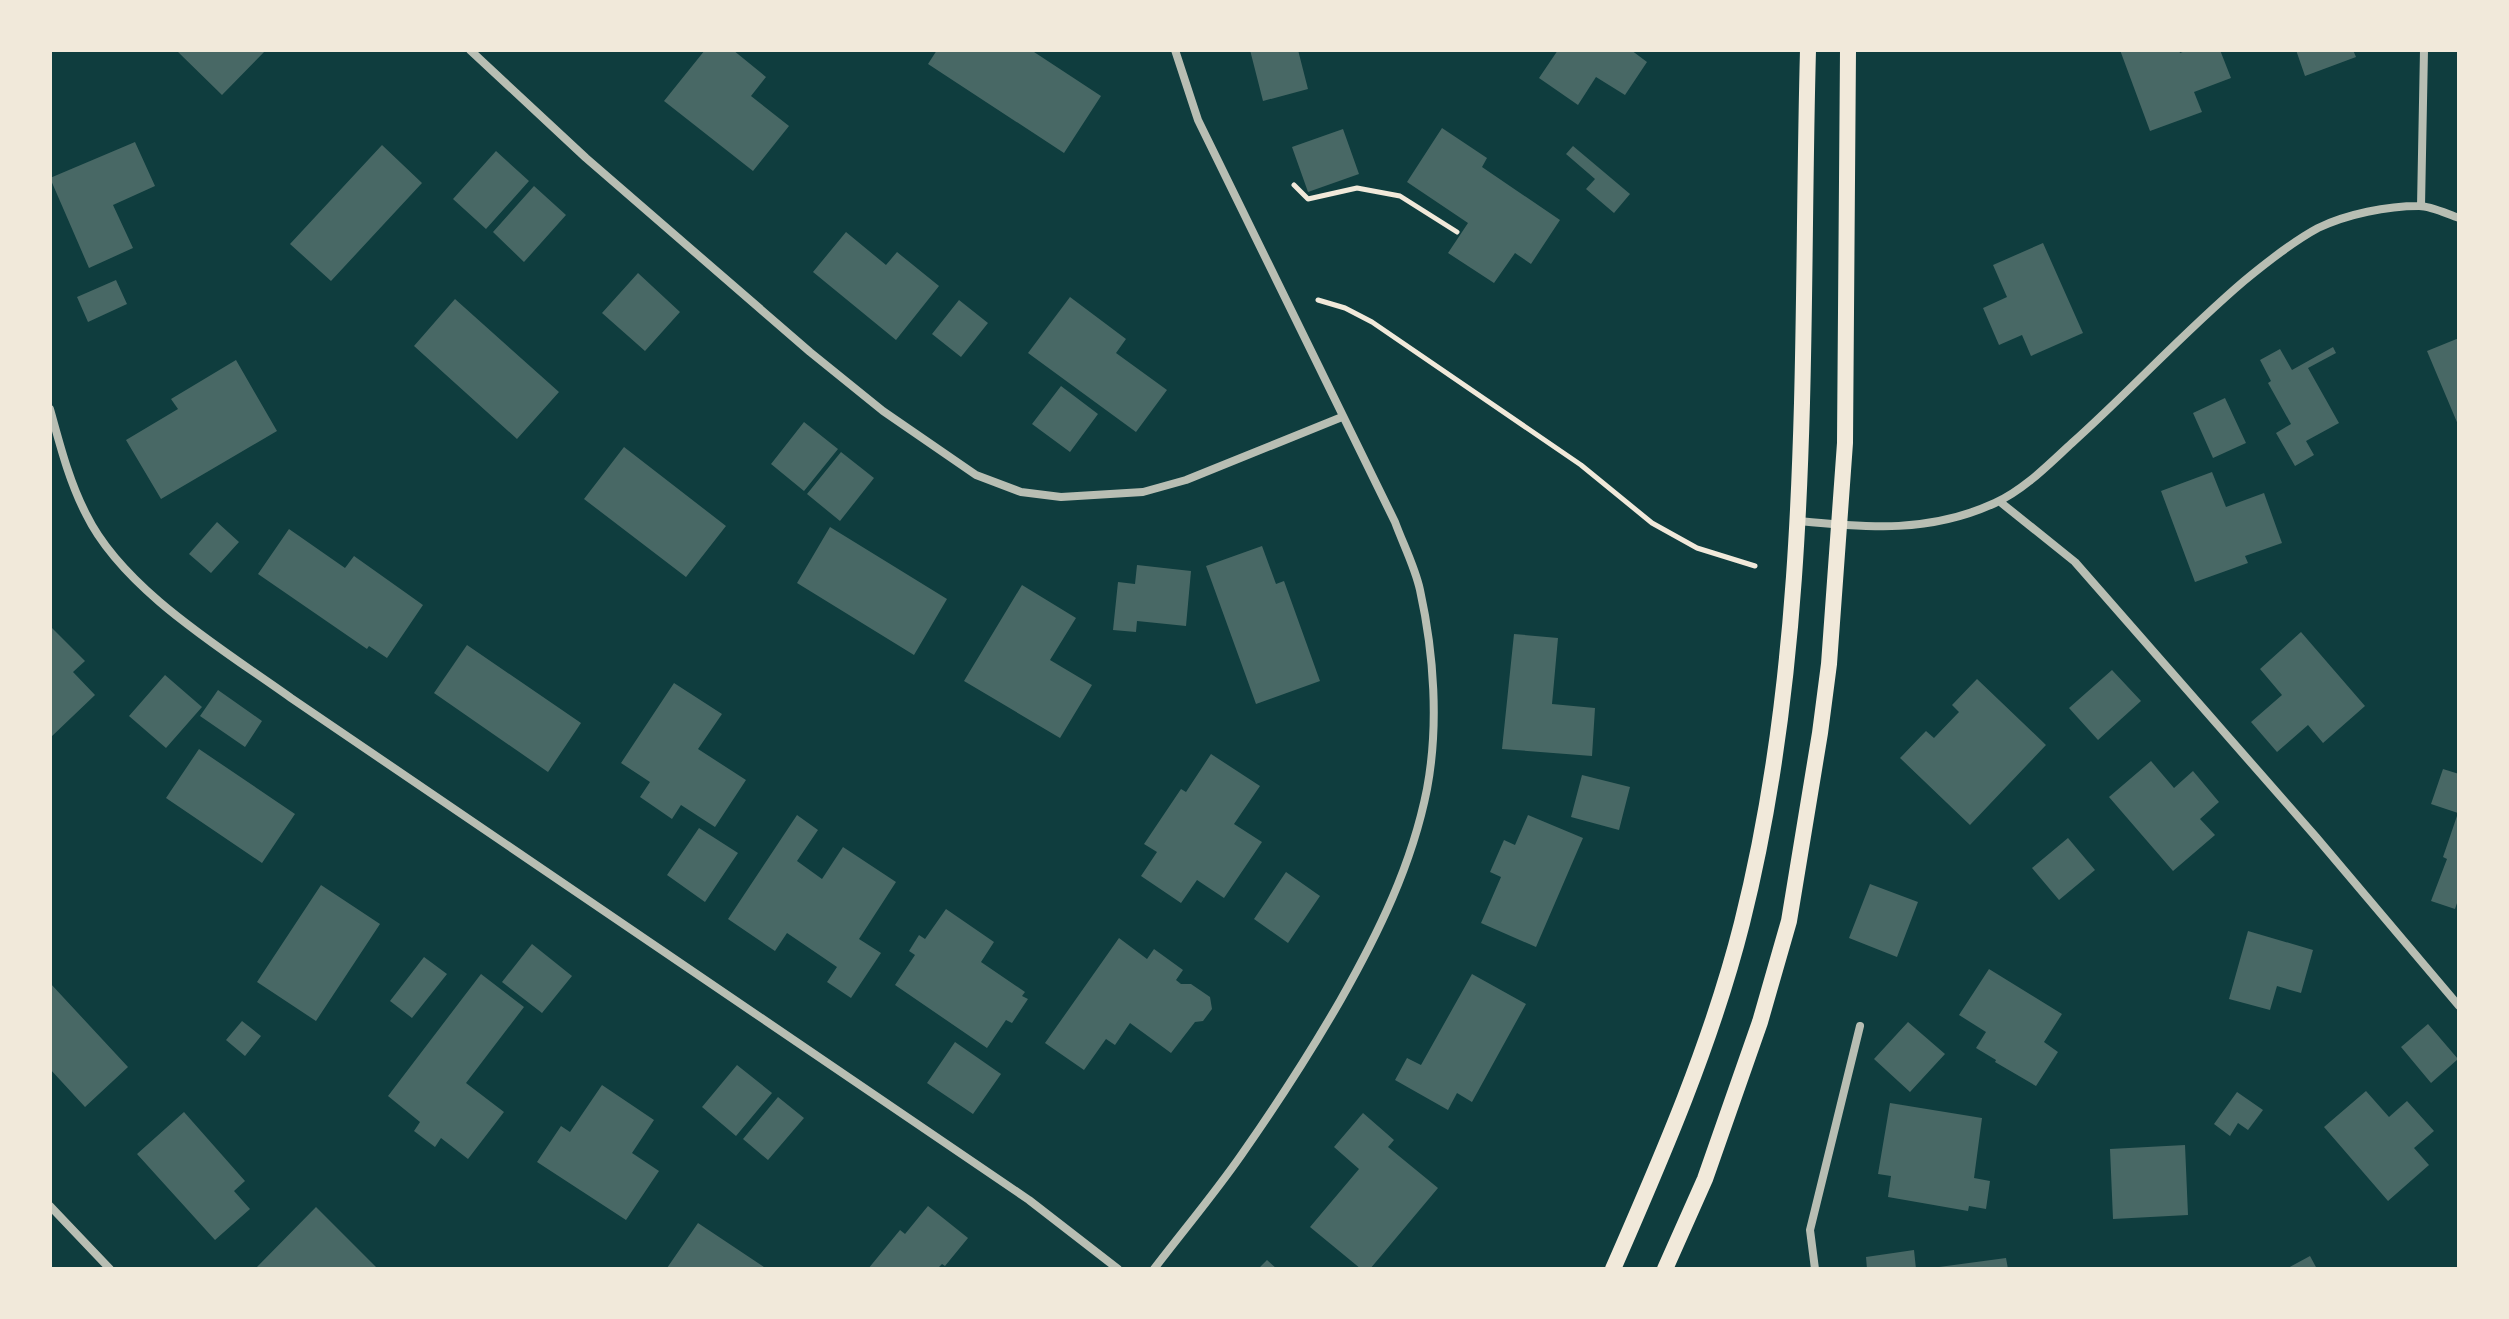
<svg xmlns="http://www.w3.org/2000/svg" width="2509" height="1319" font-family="'Fira Sans',sans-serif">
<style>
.building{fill:#486865}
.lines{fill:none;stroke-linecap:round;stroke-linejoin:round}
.path{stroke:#f1e9da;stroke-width:5}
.minor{stroke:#b8beb3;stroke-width:8}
.secondary{stroke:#f1e9da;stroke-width:16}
</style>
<rect width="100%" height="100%" fill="#0f3d3e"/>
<!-- building -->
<path class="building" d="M176,50H266L222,95Z
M705,50H733L766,77L751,96L789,126L753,171L664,101Z
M937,50H1031L1101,96L1064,153L928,64Z
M1250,50H1298L1308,89L1263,101Z
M1558,50H1631L1647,62L1625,95L1596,77L1578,105L1539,78Z
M2120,50H2179L2180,53L2188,50H2220L2231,78L2194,92L2202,112L2150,131Z
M2296,50H2353L2356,57L2305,76Z
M1442,128L1487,158L1482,167L1560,220L1531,264L1515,253L1494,283L1448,253L1468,223L1407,182Z
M1343,129L1359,174L1308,192L1292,147Z
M135,142L155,186L113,205L133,248L89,268L50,178Z
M382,145L422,183L331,281L290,244Z
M1573,146L1630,194L1614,213L1586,189L1595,179L1566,154Z
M496,151L529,181L486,229L453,199Z
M534,186L566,215L524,262L493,232Z
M846,232L886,265L897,252L939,286L896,340L813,272Z
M2043,243L2083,333L2031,356L2022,335L1999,345L1983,308L2007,297L1993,265Z
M638,273L680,312L645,351L602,313Z
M116,280L127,304L88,322L77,297Z
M1070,297L1126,339L1116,353L1167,390L1136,432L1028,353Z
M455,299L559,392L517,439L414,346Z
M959,300L988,323L961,357L932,334Z
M2459,338V427L2427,351Z
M2333,347L2336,353L2308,368L2339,423L2306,441L2314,455L2295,466L2276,433L2291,424L2268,383L2271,381L2260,360L2280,349L2292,370Z
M236,360L277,431L161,499L126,440L178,409L171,399Z
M1061,386L1098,414L1070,452L1032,424Z
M2225,398L2246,443L2213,458L2193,413Z
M804,422L838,449L804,491L771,464Z
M624,447L726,526L686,577L584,499Z
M841,452L874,478L840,521L807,494Z
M2212,472L2226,507L2264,493L2282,543L2245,556L2248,563L2195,582L2161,491Z
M217,522L239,542L211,573L189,554Z
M830,527L947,599L914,655L797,583Z
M289,529L345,568L354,556L423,605L387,658L369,646L367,649L258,574Z
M1262,546L1276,584L1284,581L1320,681L1256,704L1206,566Z
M1137,565L1191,571L1186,626L1137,621L1136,632L1113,630L1118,582L1135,584Z
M1022,585L1076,618L1050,660L1092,685L1060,738L964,681Z
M50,626L85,661L73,672L95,695L50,738Z
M2301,632L2365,706L2323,743L2308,725L2277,752L2251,722L2282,695L2260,669Z
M1514,634L1558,638L1552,704L1595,708L1592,756L1502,749Z
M467,645L581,723L548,772L434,693Z
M2112,670L2141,701L2098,740L2069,708Z
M165,675L202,707L166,748L129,716Z
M1977,679L2046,745L1970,825L1900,758L1926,731L1934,738L1959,712L1952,705Z
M674,683L722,714L698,749L746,780L715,827L681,805L672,819L640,797L650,782L621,763Z
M218,690L262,721L245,747L200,716Z
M199,749L295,814L262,863L166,798Z
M1211,754L1260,786L1234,824L1262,842L1224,898L1197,880L1181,903L1141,876L1157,852L1144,844L1181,789L1186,792Z
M2151,761L2174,788L2193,771L2219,802L2200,819L2215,835L2173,871L2109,797Z
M2443,769L2459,774V897L2455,909L2431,901L2447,859L2443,857L2458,813L2431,804Z
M1582,775L1630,787L1619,830L1571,817Z
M797,815L818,830L797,861L822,879L843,847L896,882L859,939L881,953L851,998L827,982L837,967L787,933L775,951L728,919Z
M1528,815L1583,838L1536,947L1481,923L1501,877L1490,872L1504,840L1515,845Z
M699,828L738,853L705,902L667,875Z
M2068,838L2095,870L2059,900L2032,868Z
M1286,872L1320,896L1288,943L1254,919Z
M1870,884L1918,902L1897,957L1849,938Z
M321,885L380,924L316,1021L257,982Z
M946,909L994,942L981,962L1025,992L1022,996L1028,999L1012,1023L1006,1020L987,1048L895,985L915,955L909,951L919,935L925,939Z
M2248,931L2313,950L2301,993L2277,986L2270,1010L2229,999Z
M1119,938L1147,959L1154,949L1183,970L1176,980L1181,984H1191L1210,997L1212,1009L1203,1021L1195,1022L1171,1053L1130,1023L1115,1045L1106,1039L1084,1070L1045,1043Z
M532,944L572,976L542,1013L502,982Z
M424,957L447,974L412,1018L390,1001Z
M1989,969L2062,1014L2044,1042L2058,1052L2036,1086L1995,1062L1996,1060L1976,1048L1986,1032L1959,1015Z
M481,974L524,1007L466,1083L504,1112L468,1159L441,1138L435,1147L414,1131L420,1122L388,1096Z
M1472,974L1526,1004L1472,1102L1457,1093L1448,1110L1395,1080L1407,1058L1421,1065Z
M50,983L128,1067L85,1107L50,1069Z
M242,1021L261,1036L245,1056L226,1040Z
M1908,1022L1945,1054L1910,1092L1874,1059Z
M2428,1024L2458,1059L2431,1083L2401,1047Z
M955,1042L1001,1074L973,1114L927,1083Z
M737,1065L772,1093L736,1136L702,1107Z
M602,1085L654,1120L632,1153L659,1171L626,1220L537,1162L561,1126L570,1132Z
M2366,1091L2389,1117L2407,1101L2434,1131L2414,1148L2429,1165L2388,1201L2324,1127Z
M2237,1092L2263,1110L2248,1130L2238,1123L2230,1136L2214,1124Z
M778,1097L804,1118L768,1160L743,1139Z
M1890,1103L1982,1118L1974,1178L1990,1181L1986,1209L1969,1206L1968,1211L1888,1197L1891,1176L1878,1174Z
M184,1112L245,1181L234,1191L250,1209L215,1240L137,1154Z
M1363,1113L1394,1140L1388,1147L1438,1188L1370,1269H1361L1310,1227L1359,1169L1334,1147Z
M2185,1145L2188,1215L2113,1219L2110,1149Z
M928,1206L968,1238L945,1266L942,1264L937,1269H868L900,1230L905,1234Z
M316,1207L378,1269H255Z
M698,1223L767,1269H669L667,1268Z
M1914,1250L1916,1269H1867L1866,1257Z
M2310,1256L2317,1269H2286Z
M2006,1258L2008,1269H1940L1939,1267Z
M1267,1260L1277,1269H1258Z"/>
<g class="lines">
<!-- path -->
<path class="path" d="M1294,185L1308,199L1357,188L1400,196L1457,232
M1318,300L1345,308L1372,322L1581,465L1652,523L1697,548L1755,566"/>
<!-- minor -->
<path class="minor" d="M470,50L586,158L810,352L883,411L976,475L1021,492L1061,497L1143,492L1186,480L1342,417
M2421,206L2424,50
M50,409C60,445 69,481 86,514C123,590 224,650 291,698L1029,1200L1118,1269
M1999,501L2075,562L2316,837L2459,1006
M1799,521C1869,528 1930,533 1995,503C2024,490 2049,464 2072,443C2130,391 2184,332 2244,281C2267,262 2292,242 2318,228C2347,214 2387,206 2419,206C2431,206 2447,214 2459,218
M50,1206L110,1269
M1154,1269C1183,1231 1215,1193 1242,1154C1277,1104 1310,1053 1340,1001C1378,934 1412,865 1427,789C1439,725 1434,654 1420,590C1415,567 1403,544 1395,522L1198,120L1175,50
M1815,1269L1810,1230L1860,1026"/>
<!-- secondary -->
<path class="secondary" d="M1613,1269C1662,1157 1712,1042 1742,923C1814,637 1800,342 1808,50
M1665,1269L1705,1179L1760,1022L1789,921L1820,733L1829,664L1845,443L1848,50"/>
</g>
<!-- border -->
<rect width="2509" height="1319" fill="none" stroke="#f1e9da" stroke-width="104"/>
</svg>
